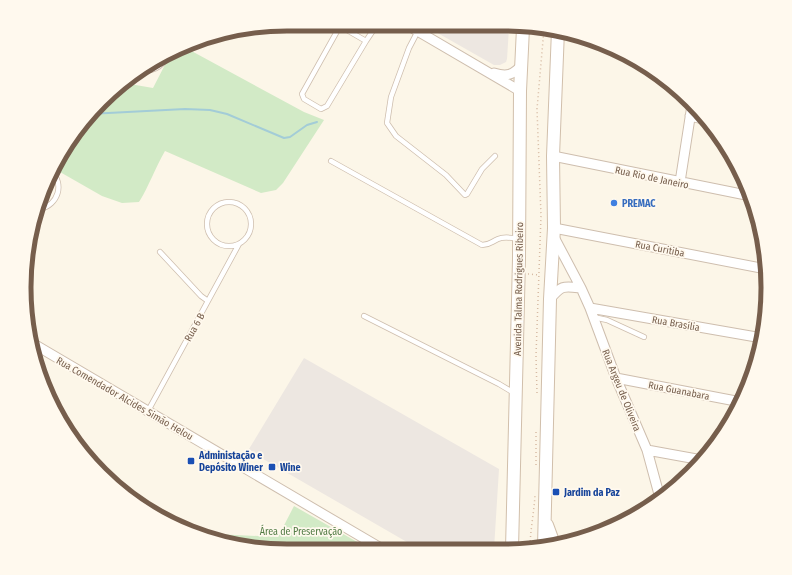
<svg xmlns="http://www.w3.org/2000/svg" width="792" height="575" font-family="'Fira Sans Condensed',sans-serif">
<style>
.industrial{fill:#ede7e1}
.green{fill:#d2eac6}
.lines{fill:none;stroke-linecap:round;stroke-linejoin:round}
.stream{stroke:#a3ccd7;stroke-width:2}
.service-casing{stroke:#cebeae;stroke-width:6}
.minor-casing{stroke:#cebeae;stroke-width:11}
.secondary-casing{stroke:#d1bfab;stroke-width:14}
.path{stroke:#d6baa3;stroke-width:1.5;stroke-dasharray:1 3;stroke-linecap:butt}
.service{stroke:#fff;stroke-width:4.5}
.minor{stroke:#fff;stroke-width:9}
.secondary{stroke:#fff;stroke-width:12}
.shop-dot{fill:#3f7fe0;stroke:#fff9ee;stroke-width:1.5}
.transit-dot{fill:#1a4fb4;stroke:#fff9ee;stroke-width:1.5}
.labels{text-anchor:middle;stroke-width:3.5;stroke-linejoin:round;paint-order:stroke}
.street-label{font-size:10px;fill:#765e4c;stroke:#fff9ee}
.shop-label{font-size:10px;font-weight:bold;fill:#366cbe;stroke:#fff9ee;text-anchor:start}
.transit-label{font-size:10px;font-weight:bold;fill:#164399;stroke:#fff9ee;text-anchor:start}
.park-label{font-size:10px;fill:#517b44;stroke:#fff9ee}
.rim{fill:none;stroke:#765e4c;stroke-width:5}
</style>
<rect width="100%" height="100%" fill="#fcf6e8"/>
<!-- industrial -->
<path class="industrial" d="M427,27L509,28L507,59L506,62L500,65H494Z
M304,358L499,469L494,549H419L258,456L249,449Z"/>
<!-- green -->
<path class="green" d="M186,48L304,112L324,120L283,183L276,190L261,193L165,151C155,168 149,186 139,202L122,203L102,196L53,168L90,114L124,83L153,88L170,55Z
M294,506L359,543L355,550H270L219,542L194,533L278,537Z"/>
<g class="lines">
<!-- stream -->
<path class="stream" d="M89,114L185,109L210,110L227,114L284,138L290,137L307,125L317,122"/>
<defs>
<path id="service" d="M420,27L409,48L391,97L387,123L396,136L446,175L465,195L467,194L482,169L495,156
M366,41L327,106L321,109L304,99L302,94L340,26L366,41L376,26
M139,70C151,73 162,67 168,56
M331,161L482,245C490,245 491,242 498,239C505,236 512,238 519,239
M207 224a22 22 0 1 1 44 0a22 22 0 1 1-44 0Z
M40,209C58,205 65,184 51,171
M160,252L201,296L208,301
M364,316L499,384L514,393
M593,317L607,320L644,337
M148,411L239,244
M362,550L368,540"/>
<path id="minor" d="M409,26L520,91
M494,73C507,77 513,75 522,65
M690,116L707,120
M553,156L751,196
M680,182L692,105
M554,228L766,269
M554,237L581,288L590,308L616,378L647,450L660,498
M550,299C562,285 563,286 581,288
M590,308L762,338
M32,343L384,550
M616,378L741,402
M647,450L702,460"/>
<path id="secondary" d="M547,525L554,544
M544,547L550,299L554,228L553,156L558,30
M512,549L519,259L520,91L523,28"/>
</defs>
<!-- service casing -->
<use href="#service" class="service-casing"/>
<!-- minor casing -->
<use href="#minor" class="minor-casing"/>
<!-- secondary casing -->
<use href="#secondary" class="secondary-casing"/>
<!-- path -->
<path class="path" d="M528,274L540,275
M537,393L536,356L541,216L537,109L544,29
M536,465V429
M530,549C530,531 534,513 535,495"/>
<!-- service -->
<use href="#service" class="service"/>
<!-- minor -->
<use href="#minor" class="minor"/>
<!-- secondary -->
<use href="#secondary" class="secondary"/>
</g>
<!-- markers -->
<circle class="shop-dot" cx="614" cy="203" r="4"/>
<g class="transit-dot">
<rect x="187" y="457" width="8" height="8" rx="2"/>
<rect x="268" y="463" width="8" height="8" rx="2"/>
<rect x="552" y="488" width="8" height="8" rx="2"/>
</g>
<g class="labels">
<!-- street labels -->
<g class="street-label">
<text transform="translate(652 177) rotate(12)" y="4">Rua Rio de Janeiro</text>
<text transform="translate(660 248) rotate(11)" y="4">Rua Curitiba</text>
<text transform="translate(518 289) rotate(-89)" y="4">Avenida Talma Rodrigues Ribeiro</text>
<text transform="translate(676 323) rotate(10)" y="4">Rua Brasília</text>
<text transform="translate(194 327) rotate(-61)" y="4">Rua 6 B</text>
<text transform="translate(622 390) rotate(68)" y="4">Rua Argeu de Oliveira</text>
<text transform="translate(679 390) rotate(11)" y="4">Rua Guanabara</text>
<text transform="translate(125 398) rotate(30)" y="4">Rua Comendador Alcides Simão Helou</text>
</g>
<!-- shop labels -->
<g class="shop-label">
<text x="622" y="207">PREMAC</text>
</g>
<!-- transit labels -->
<g class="transit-label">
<text x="199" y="459">Administação e<tspan x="199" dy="12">Depósito Winer</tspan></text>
<text x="280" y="471">Wine</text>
<text x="564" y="496">Jardim da Paz</text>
</g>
<!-- park labels -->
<g class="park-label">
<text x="301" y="535">Área de Preservação</text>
</g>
</g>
<!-- crop -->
<path d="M0 0H792V575H0ZM287 31H505A256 256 0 0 1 761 287V288A256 256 0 0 1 505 544H287A256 256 0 0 1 31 288V287A256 256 0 0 1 287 31Z" fill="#fff9ee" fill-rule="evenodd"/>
<path class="rim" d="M287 31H505A256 256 0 0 1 761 287V288A256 256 0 0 1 505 544H287A256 256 0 0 1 31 288V287A256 256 0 0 1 287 31Z"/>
</svg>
